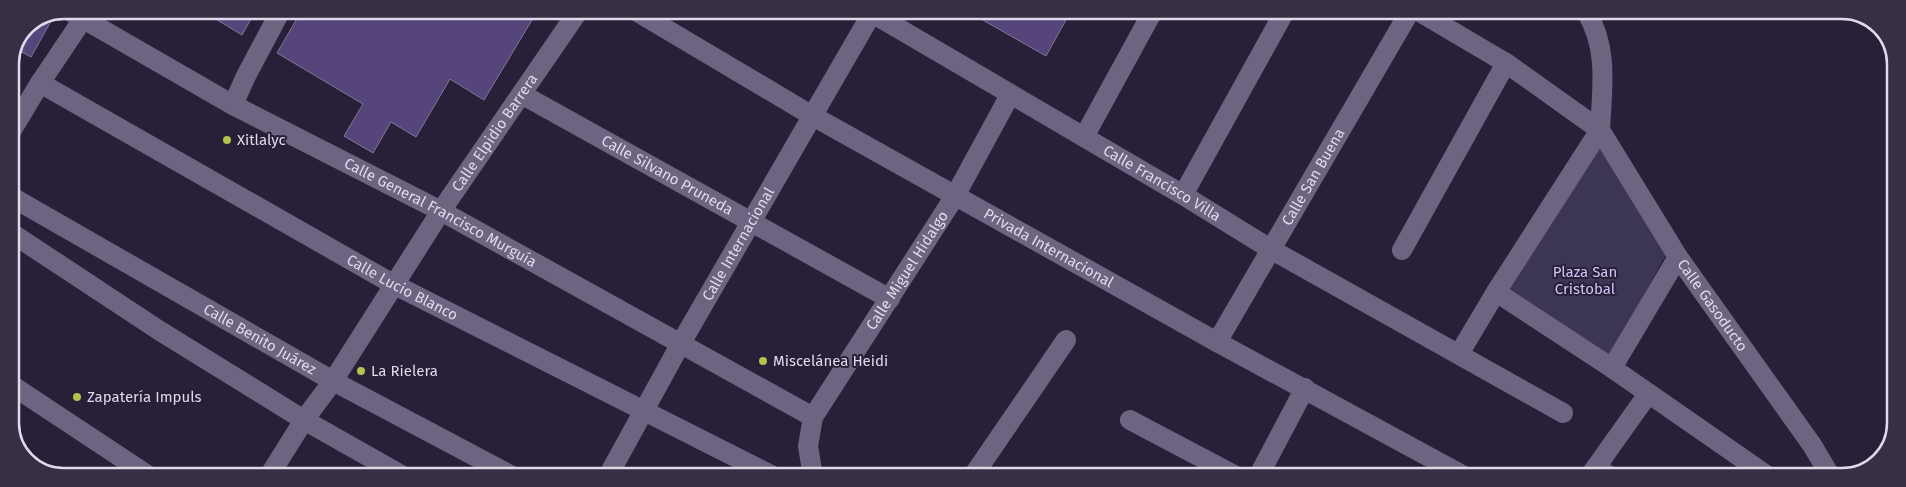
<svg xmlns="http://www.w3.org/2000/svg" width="1906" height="487" font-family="'Fira Sans',sans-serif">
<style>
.green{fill:#3d3554}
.building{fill:#55457a;stroke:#807896}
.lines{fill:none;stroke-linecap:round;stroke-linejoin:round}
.minor{stroke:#6c6481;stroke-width:20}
.poi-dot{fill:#b2c34c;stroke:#272038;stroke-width:2}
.labels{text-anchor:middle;stroke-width:4;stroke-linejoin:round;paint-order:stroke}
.street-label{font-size:15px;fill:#dfdbeb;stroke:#272038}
.poi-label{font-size:15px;fill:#dfdbeb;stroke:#272038;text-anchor:start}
.park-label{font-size:15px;fill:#d0c4f6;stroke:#272038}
.rim{fill:none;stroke:#dfdbeb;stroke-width:2.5}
</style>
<rect width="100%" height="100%" fill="#272038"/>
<!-- green -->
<path class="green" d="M1597,145L1669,249L1603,371L1503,300Z"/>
<!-- building -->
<path class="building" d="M201,10H256L242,35Z
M302,10H538L484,100L450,79L416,137L391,122L373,153L344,136L363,104L277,53Z
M967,11H1071L1046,56Z
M55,14L31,57L16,49L26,26Z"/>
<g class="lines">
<!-- minor -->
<g class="minor">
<path id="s1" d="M68,10L233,105L441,211L813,417"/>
<path id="s2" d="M634,10L811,115L1217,342L1466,477"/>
<path id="s3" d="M867,10L1183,195L1272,250L1563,413"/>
<path id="s4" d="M1418,11L1506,63L1600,130L1678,257L1812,445L1831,477"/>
<path d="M1586,11C1609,49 1602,88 1600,130"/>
<path id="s5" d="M40,83L393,284L773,476"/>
<path id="s6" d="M523,95L890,299"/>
<path d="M233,105L245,78L281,10"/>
<path d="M10,133L40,83L83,19"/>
<path d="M1084,137L1153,11"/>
<path d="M1183,195L1285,11"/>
<path id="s7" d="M10,196L333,381L512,476"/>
<path d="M10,232L160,331L304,420L403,476"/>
<path d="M1402,250L1506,63"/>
<path d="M1496,292L1612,368L1769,477"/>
<path id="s8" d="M1217,342L1410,11"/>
<path d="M1459,354L1496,292L1600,130"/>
<path d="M1612,368L1678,257"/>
<path d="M10,384L149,476"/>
<path d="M1130,420L1238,477"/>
<path d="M1596,467L1611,477"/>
<path id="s9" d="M269,476L304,420L333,381L441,211L579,10"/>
<path id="s10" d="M608,476L681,343L872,13"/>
<path id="s11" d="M813,476L808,446L813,417L955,196L1010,95"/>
<path d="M973,476L1066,340"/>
<path d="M1258,477L1305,388"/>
<path d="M1589,477L1648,394"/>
</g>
</g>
<!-- markers -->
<g class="poi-dot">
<circle cx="227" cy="140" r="5"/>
<circle cx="763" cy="361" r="5"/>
<circle cx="361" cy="371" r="5"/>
<circle cx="77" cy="397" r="5"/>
</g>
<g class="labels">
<!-- street labels -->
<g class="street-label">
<text dy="5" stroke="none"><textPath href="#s9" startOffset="411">Calle Elpidio Barrera</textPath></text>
<text dy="5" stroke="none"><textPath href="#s6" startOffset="165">Calle Silvano Pruneda</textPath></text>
<text dy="5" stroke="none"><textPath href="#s8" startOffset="191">Calle San Buena</textPath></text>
<text dy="5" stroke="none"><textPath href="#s3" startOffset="342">Calle Francisco Villa</textPath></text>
<text dy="5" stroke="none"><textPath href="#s1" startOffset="424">Calle General Francisco Murguía</textPath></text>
<text dy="5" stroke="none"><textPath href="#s10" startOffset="266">Calle Internacional</textPath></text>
<text dy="5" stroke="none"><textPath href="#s2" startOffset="478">Privada Internacional</textPath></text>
<text dy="5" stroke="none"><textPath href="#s11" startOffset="234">Calle Miguel Hidalgo</textPath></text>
<text dy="5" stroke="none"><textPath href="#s5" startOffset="416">Calle Lucio Blanco</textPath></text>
<text dy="5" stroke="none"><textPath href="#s4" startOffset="426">Calle Gasoducto</textPath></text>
<text dy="5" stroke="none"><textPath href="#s7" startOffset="288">Calle Benito Juárez</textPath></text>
</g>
<!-- poi labels -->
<g class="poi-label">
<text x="237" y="145">Xitlalyc</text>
<text x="773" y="366">Miscelánea Heidi</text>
<text x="371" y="376">La Rielera</text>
<text x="87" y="402">Zapatería Impuls</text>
</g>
<!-- park labels -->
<g class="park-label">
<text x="1585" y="277">Plaza San<tspan x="1585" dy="17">Cristobal</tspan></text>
</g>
</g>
<!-- crop -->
<path d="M0 0H1906V487H0ZM64 19H1842A45 45 0 0 1 1887 64V423A45 45 0 0 1 1842 468H64A45 45 0 0 1 19 423V64A45 45 0 0 1 64 19Z" fill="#362f46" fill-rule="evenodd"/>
<path class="rim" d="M64 19H1842A45 45 0 0 1 1887 64V423A45 45 0 0 1 1842 468H64A45 45 0 0 1 19 423V64A45 45 0 0 1 64 19Z"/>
</svg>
